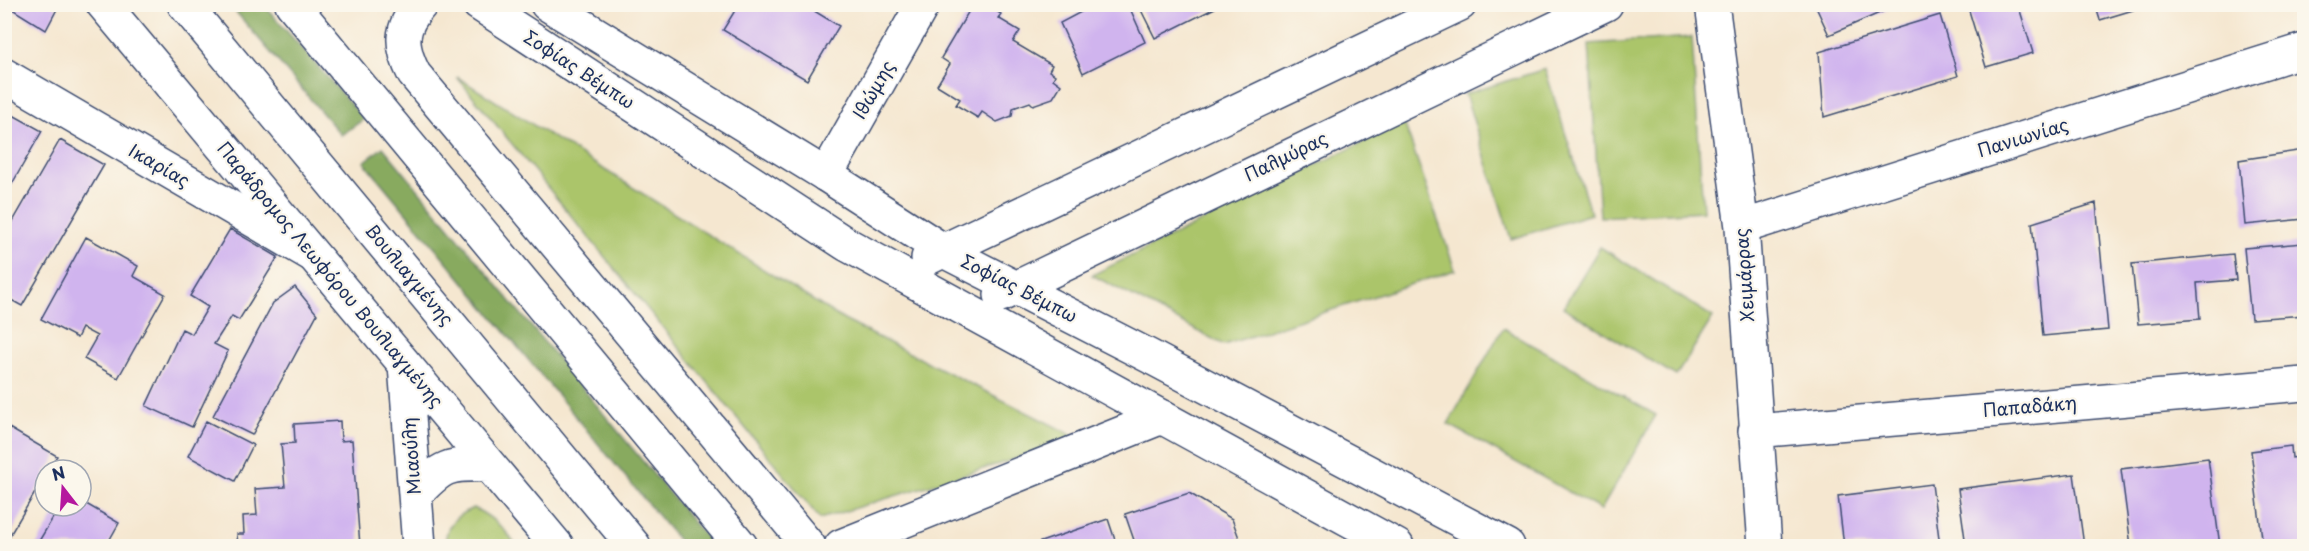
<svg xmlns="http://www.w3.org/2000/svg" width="2309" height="551" font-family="'Playpen Sans',sans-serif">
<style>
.green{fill:#abc56b;stroke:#637a64;stroke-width:1.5}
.forest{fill:#88aa5f;stroke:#526c5e;stroke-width:1.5}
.building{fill:#d0b4ee}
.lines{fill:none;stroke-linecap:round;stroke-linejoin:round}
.street-casing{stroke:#3c4b6f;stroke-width:36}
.secondary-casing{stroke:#3c4b6f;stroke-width:36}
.primary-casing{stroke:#3c4b6f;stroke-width:36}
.street{stroke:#fff;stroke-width:33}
.secondary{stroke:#fff;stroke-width:33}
.primary{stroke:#fff;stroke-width:33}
.labels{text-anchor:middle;stroke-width:4.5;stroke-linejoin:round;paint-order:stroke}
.street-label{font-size:18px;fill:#1b2f5e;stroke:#fbf7ec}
</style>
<rect width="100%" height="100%" fill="#fbf7ec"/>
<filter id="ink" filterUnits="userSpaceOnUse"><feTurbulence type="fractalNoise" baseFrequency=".0167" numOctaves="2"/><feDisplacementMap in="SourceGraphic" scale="12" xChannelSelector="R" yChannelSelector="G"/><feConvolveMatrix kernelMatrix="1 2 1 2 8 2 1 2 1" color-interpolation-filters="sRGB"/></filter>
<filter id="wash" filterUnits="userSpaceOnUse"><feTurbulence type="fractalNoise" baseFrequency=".008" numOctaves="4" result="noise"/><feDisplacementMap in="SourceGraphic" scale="24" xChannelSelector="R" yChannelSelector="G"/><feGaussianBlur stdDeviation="1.35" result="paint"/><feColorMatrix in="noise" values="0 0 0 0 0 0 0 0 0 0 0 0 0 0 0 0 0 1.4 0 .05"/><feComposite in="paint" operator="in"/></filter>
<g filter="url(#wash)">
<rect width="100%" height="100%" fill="#f5e7d0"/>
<!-- green -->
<path class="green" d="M1692,37L1703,211L1600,217L1589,44Z
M1545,69L1591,214L1511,239L1465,94Z
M457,77L844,320L1080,439L820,519Z
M1404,122L1455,270L1224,345L1092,275Z
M1600,247L1713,317L1676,376L1563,307Z
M1503,328L1656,415L1601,510L1448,424Z
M474,508C492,517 506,529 516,546H445C445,526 456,514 474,508Z"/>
<!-- forest -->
<path class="forest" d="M230,5H264L364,119L341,135Z
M383,147L713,546H683L364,162Z"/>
<g id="blocks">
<!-- building -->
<path class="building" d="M4,4H53L57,9L46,30Z
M739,4H803L839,26L807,80L723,30Z
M973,4L981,10L985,4L1001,14L998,18L1020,31L1013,42L1052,65L1049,71L1055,75L1053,79L1061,85L1053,98L1033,105L1030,102L1013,108L1012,116L997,122L982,112L978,118L956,105L960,99L937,85L950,64L941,58Z
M1096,4H1128L1145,42L1083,73L1060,23Z
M1138,4H1215V8L1155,38Z
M1967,4H2018L2033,53L1986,67Z
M2095,4H2142L2143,7L2100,20Z
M1815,5H1898L1829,35Z
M1940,15L1958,76L1824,117L1819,52Z
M4,110L42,131L4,198Z
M60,140L104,165L22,306L4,296V237Z
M2304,150V219L2245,225L2239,160Z
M2096,203L2108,330L2043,336L2032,223Z
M230,229L278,257L239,320L232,316L214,344L228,351L192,427L146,406L182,329L192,334L208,307L190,296Z
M86,237L138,266L133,276L165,294L118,378L84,359L97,336L82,328L77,338L41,319Z
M2304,243V315L2251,319L2244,248Z
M2233,254L2236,280L2197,283L2200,319L2138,324L2132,264Z
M295,287L317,314L252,435L213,416L273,303Z
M206,421L253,445L235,481L188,456Z
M340,421L341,441L352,440L360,546H238L237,534H244L243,516L257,515L255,489L285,487L281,444L295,443L294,424Z
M9,428L57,456L48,470H45V476L4,545V436Z
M2291,446L2292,458L2304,456V546H2263L2251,451Z
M2208,458L2220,546H2131L2121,469Z
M2074,474L2084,546H1966L1958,489Z
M1932,484L1940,546H1844L1838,496Z
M1189,493L1232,519L1242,546H1136L1125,514Z
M81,501L119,523L106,546H36L60,506H81Z
M1108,519L1117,546H1029Z"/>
</g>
</g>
<g filter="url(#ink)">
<use href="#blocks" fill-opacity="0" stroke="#3c4b6f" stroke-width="1.5"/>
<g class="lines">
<defs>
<path id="street" d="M1712,4L1742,227L1765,546
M4,75L311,254
M826,175L923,4
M1742,227L2304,50
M1755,431L2304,384
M841,546L1162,417"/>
<path id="secondary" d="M103,4L557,546
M421,4C399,28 400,46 414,74L809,546
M479,4L846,244L1397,546
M547,4L826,175L944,251L1149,356L1508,546
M928,258L1460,4
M1001,295L1606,4
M405,365L419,546
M415,495C443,465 447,464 489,465"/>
<path id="primary" d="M184,4L634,546
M292,4L741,546"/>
</defs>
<!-- street casing -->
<use href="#street" class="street-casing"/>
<!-- secondary casing -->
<use href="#secondary" class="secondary-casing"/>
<!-- primary casing -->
<use href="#primary" class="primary-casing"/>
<!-- street -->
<use href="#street" class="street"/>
<!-- secondary -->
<use href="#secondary" class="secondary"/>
<!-- primary -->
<use href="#primary" class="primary"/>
</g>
</g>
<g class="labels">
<!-- street labels -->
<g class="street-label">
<text transform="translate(579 70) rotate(33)" y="6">Σοφίας Βέμπω</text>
<text transform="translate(874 90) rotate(-60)" y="6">Ιθώμης</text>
<text transform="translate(2023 138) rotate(-17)" y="6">Πανιωνίας</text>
<text transform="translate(1286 157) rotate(-26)" y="6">Παλμύρας</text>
<text transform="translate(159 166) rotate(30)" y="6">Ικαρίας</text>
<text transform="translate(330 275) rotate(50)" y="6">Παράδρομος Λεωφόρου Βουλιαγμένης</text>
<text transform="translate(409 275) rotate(50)" y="6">Βουλιαγμένης</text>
<text transform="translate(1745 275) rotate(-94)" y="6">Χειμάρρας</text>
<text transform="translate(1019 289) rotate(27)" y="6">Σοφίας Βέμπω</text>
<text transform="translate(2030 407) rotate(-5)" y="6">Παπαδάκη</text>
<text transform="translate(412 456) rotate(-94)" y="6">Μιαούλη</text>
</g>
</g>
<!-- margin -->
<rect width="2309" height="551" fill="none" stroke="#fbf7ec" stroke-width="24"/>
<!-- north arrow -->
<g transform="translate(63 488) rotate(343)"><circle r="28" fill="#fbf7ec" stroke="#a1a7b3" stroke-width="1.5"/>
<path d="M0-4.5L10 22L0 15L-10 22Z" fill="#b5179e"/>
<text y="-9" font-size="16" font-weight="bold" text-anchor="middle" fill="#1b2f5e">N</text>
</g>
</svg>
